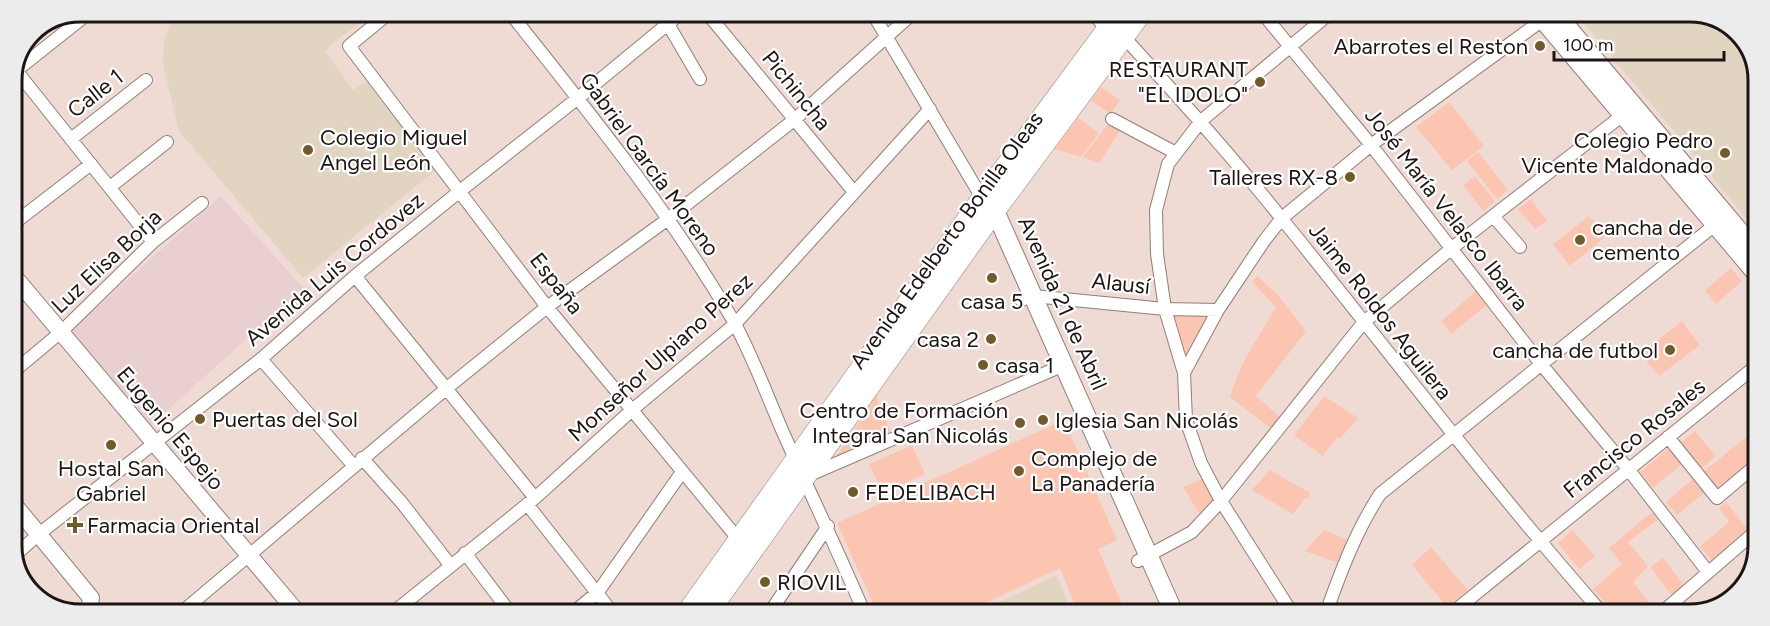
<svg xmlns="http://www.w3.org/2000/svg" width="1770" height="626" font-family="Figtree,sans-serif">
<style>
.commercial{fill:#eacfd0}
.education{fill:#e1d5c1}
.green{fill:#fcc5b1}
.lines{fill:none;stroke-linecap:round;stroke-linejoin:round}
.minor-casing{stroke:#917e77;stroke-width:14}
.tertiary-casing{stroke:#917e77;stroke-width:18}
.secondary-casing{stroke:#917e77;stroke-width:20}
.primary-casing{stroke:#917e77;stroke-width:21}
.minor{stroke:#fff;stroke-width:12}
.tertiary{stroke:#fff;stroke-width:16}
.secondary{stroke:#fff;stroke-width:18}
.primary{stroke:#fff;stroke-width:20}
.poi-dot{fill:#725a2a;stroke:#fff;stroke-width:2}
.labels{text-anchor:middle;stroke-width:4.5;stroke-linejoin:round;paint-order:stroke}
.poi-label{font-size:22px;fill:#1d1513;stroke:#fff;text-anchor:start}
.street-label{font-size:22px;fill:#1d1513;stroke:#fff}
.rim{fill:none;stroke:#1d1513;stroke-width:3}
</style>
<rect width="100%" height="100%" fill="#f0dbd4"/>
<!-- commercial -->
<path class="commercial" d="M221,196L303,288L151,425L69,332Z"/>
<!-- education -->
<path class="education" d="M174,12L374,13L335,41L325,51L353,90L366,81L436,170L303,278L179,131L163,65L164,40Z
M1577,15L1711,16L1744,39L1758,76L1757,231Z
M1057,575L1071,613L981,612L980,611Z"/>
<!-- green -->
<path class="green" d="M1101,87L1120,100L1111,114L1091,101Z
M1449,102L1484,146L1452,170L1416,127Z
M1078,118L1099,133L1081,157L1055,149Z
M1112,119L1123,126L1099,163L1083,157Z
M1478,152L1508,190L1497,199L1467,161Z
M1475,176L1495,201L1483,211L1463,185Z
M1531,199L1547,221L1535,229L1518,209Z
M1589,216L1606,236L1570,266L1553,244Z
M1731,268L1742,281L1716,304L1705,290Z
M1257,276L1278,295L1306,331L1256,396L1282,419L1273,430L1230,397C1239,363 1259,337 1276,307L1252,282Z
M1477,290L1488,304L1451,334L1442,321Z
M1176,312L1210,315L1189,353H1186L1174,315Z
M1682,321L1700,345L1659,376L1640,354Z
M876,396L892,435L840,459L837,456Z
M1324,396L1358,418L1340,439L1337,437L1323,456L1294,435Z
M1064,420L1117,540L1098,549L1126,613H1078L1060,568L975,608L976,612H877L837,523Z
M1755,430V460L1719,492L1703,472Z
M1695,431L1716,456L1702,468L1681,442Z
M912,445L925,474L883,493L869,464Z
M1670,447L1683,463L1653,488L1640,472Z
M1270,470L1310,493L1308,499L1305,498L1293,514L1252,490Z
M1694,478L1705,492L1677,515L1666,502Z
M1202,479L1216,500L1201,516L1183,487Z
M1726,502L1747,529L1713,562L1700,546L1729,522L1719,508Z
M1652,512L1658,520L1628,542L1648,566L1633,582L1655,610L1650,614H1615L1593,589L1622,564L1609,548Z
M1324,530L1351,541L1341,564L1305,551Z
M1572,530L1595,556L1579,569L1558,543Z
M1431,547L1468,590L1447,607L1412,565Z
M1663,558L1684,585L1672,596L1650,567Z"/>
<g class="lines">
<defs>
<path id="minor" d="M389,13L349,46L547,307L739,540
M510,13C589,112 670,212 734,322C752,355 767,395 782,430C809,491 838,551 864,612
M707,13L854,192
M873,14L982,198
M1093,14L1107,29
M1264,15L1371,145L1541,364L1628,469L1708,572
M668,24L700,79
M1124,37C1178,97 1232,156 1282,219C1389,351 1490,486 1603,614
M15,69L153,242
M17,70L90,12
M1112,119L1176,153
M71,139L146,80
M110,187L167,142
M1493,216L1520,247
M12,225L91,164
M355,276L535,498
M1021,300L1033,296L1165,309L1218,310
M261,359L353,465
M12,373L61,332L153,242L202,203
M1184,373L1218,310L1264,241L1282,218L1371,145L1548,16
M1668,437L1717,498L1755,466
M362,458L402,503L451,566
M807,476L1064,365
M527,504L612,612
M465,553L509,611
M14,556L39,534L261,359L355,276L460,191L578,98L681,13
M1138,561L1192,532L1221,501L1363,323L1452,248L1628,111
M183,611L447,388L547,307L668,219L794,120L912,14
M395,611L535,498L632,410L735,324L930,109
M574,612L598,592L682,472
M770,612L828,526
M1292,613L1221,501L1201,463L1186,420L1184,373L1165,309L1157,254L1156,210L1168,164L1201,121L1328,15
M1326,613C1341,571 1356,531 1380,494L1721,220
M1452,613L1756,366
M1660,614L1755,532"/>
<path id="tertiary" d="M12,274L296,611
M12,502L91,598L89,611"/>
<path id="secondary" d="M1539,15L1756,273
M1557,15L1757,252
M986,201L995,211L1174,613"/>
<path id="primary" d="M687,612L982,198L1118,14
M709,612L987,222L1141,14"/>
</defs>
<!-- minor casing -->
<use href="#minor" class="minor-casing"/>
<!-- tertiary casing -->
<use href="#tertiary" class="tertiary-casing"/>
<!-- secondary casing -->
<use href="#secondary" class="secondary-casing"/>
<!-- primary casing -->
<use href="#primary" class="primary-casing"/>
<!-- minor -->
<use href="#minor" class="minor"/>
<!-- tertiary -->
<use href="#tertiary" class="tertiary"/>
<!-- secondary -->
<use href="#secondary" class="secondary"/>
<!-- primary -->
<use href="#primary" class="primary"/>
</g>
<!-- markers -->
<g class="poi-dot">
<circle cx="1540" cy="46" r="6"/>
<circle cx="1260" cy="82" r="6"/>
<circle cx="308" cy="150" r="6"/>
<circle cx="1725" cy="153" r="6"/>
<circle cx="1350" cy="177" r="6"/>
<circle cx="1580" cy="240" r="6"/>
<circle cx="992" cy="278" r="6"/>
<circle cx="991" cy="339" r="6"/>
<circle cx="1670" cy="350" r="6"/>
<circle cx="983" cy="365" r="6"/>
<circle cx="200" cy="419" r="6"/>
<circle cx="1043" cy="420" r="6"/>
<circle cx="1020" cy="423" r="6"/>
<circle cx="111" cy="445" r="6"/>
<circle cx="1019" cy="471" r="6"/>
<circle cx="853" cy="492" r="6"/>
<path d="M72 516h6v6h6v6h-6v6h-6v-6h-6v-6h6z"/>
<circle cx="765" cy="582" r="6"/>
</g>
<g class="labels">
<!-- poi labels -->
<g class="poi-label">
<text x="1528" y="54" text-anchor="end">Abarrotes el Reston</text>
<text x="1248" y="77" text-anchor="end">RESTAURANT<tspan x="1248" dy="25">"EL IDOLO"</tspan></text>
<text x="320" y="145">Colegio Miguel<tspan x="320" dy="25">Angel León</tspan></text>
<text x="1713" y="148" text-anchor="end">Colegio Pedro<tspan x="1713" dy="25">Vicente Maldonado</tspan></text>
<text x="1338" y="185" text-anchor="end">Talleres RX-8</text>
<text x="1592" y="235">cancha de<tspan x="1592" dy="25">cemento</tspan></text>
<text x="992" y="309" text-anchor="middle">casa 5</text>
<text x="979" y="347" text-anchor="end">casa 2</text>
<text x="1658" y="358" text-anchor="end">cancha de futbol</text>
<text x="995" y="373">casa 1</text>
<text x="1008" y="418" text-anchor="end">Centro de Formación<tspan x="1008" dy="25">Integral San Nicolás</tspan></text>
<text x="212" y="427">Puertas del Sol</text>
<text x="1055" y="428">Iglesia San Nicolás</text>
<text x="1031" y="466">Complejo de<tspan x="1031" dy="25">La Panadería</tspan></text>
<text x="111" y="476" text-anchor="middle">Hostal San<tspan x="111" dy="25">Gabriel</tspan></text>
<text x="865" y="500">FEDELIBACH</text>
<text x="87" y="533">Farmacia Oriental</text>
<text x="777" y="590">RIOVIL</text>
</g>
<!-- street labels -->
<g class="street-label">
<text transform="translate(797 90) rotate(51)" y="8">Pichincha</text>
<text transform="translate(95 93) rotate(-38)" y="8">Calle 1</text>
<text transform="translate(650 164) rotate(54)" y="8">Gabriel García Moreno</text>
<text transform="translate(1447 209) rotate(52)" y="8">José María Velasco Ibarra</text>
<text transform="translate(946 240) rotate(-54)" y="8">Avenida Edelberto Bonilla Oleas</text>
<text transform="translate(106 261) rotate(-43)" y="8">Luz Elisa Borja</text>
<text transform="translate(334 269) rotate(-40)" y="8">Avenida Luis Cordovez</text>
<text transform="translate(557 283) rotate(52)" y="8">España</text>
<text transform="translate(1121 283) rotate(6)" y="8">Alausí</text>
<text transform="translate(1063 303) rotate(66)" y="8">Avenida 21 de Abril</text>
<text transform="translate(1381 311) rotate(52)" y="8">Jaime Roldos Aguilera</text>
<text transform="translate(660 357) rotate(-42)" y="8">Monseñor Ulpiano Perez</text>
<text transform="translate(171 428) rotate(50)" y="8">Eugenio Espejo</text>
<text transform="translate(1634 438) rotate(-39)" y="8">Francisco Rosales</text>
</g>
</g>
<!-- crop -->
<path d="M0 0H1770V626H0ZM80 22H1690A58 58 0 0 1 1748 80V546A58 58 0 0 1 1690 604H80A58 58 0 0 1 22 546V80A58 58 0 0 1 80 22Z" fill="#edecec" fill-rule="evenodd"/>
<path class="rim" d="M80 22H1690A58 58 0 0 1 1748 80V546A58 58 0 0 1 1690 604H80A58 58 0 0 1 22 546V80A58 58 0 0 1 80 22Z"/>
<!-- scale -->
<path d="M1554 51v9h170v-9" fill="none" stroke="#1d1513" stroke-width="3"/>
<text x="1563" y="51" font-size="18" fill="#1d1513" stroke="#ffffff" stroke-width="4.5" paint-order="stroke">100 m</text>
</svg>
